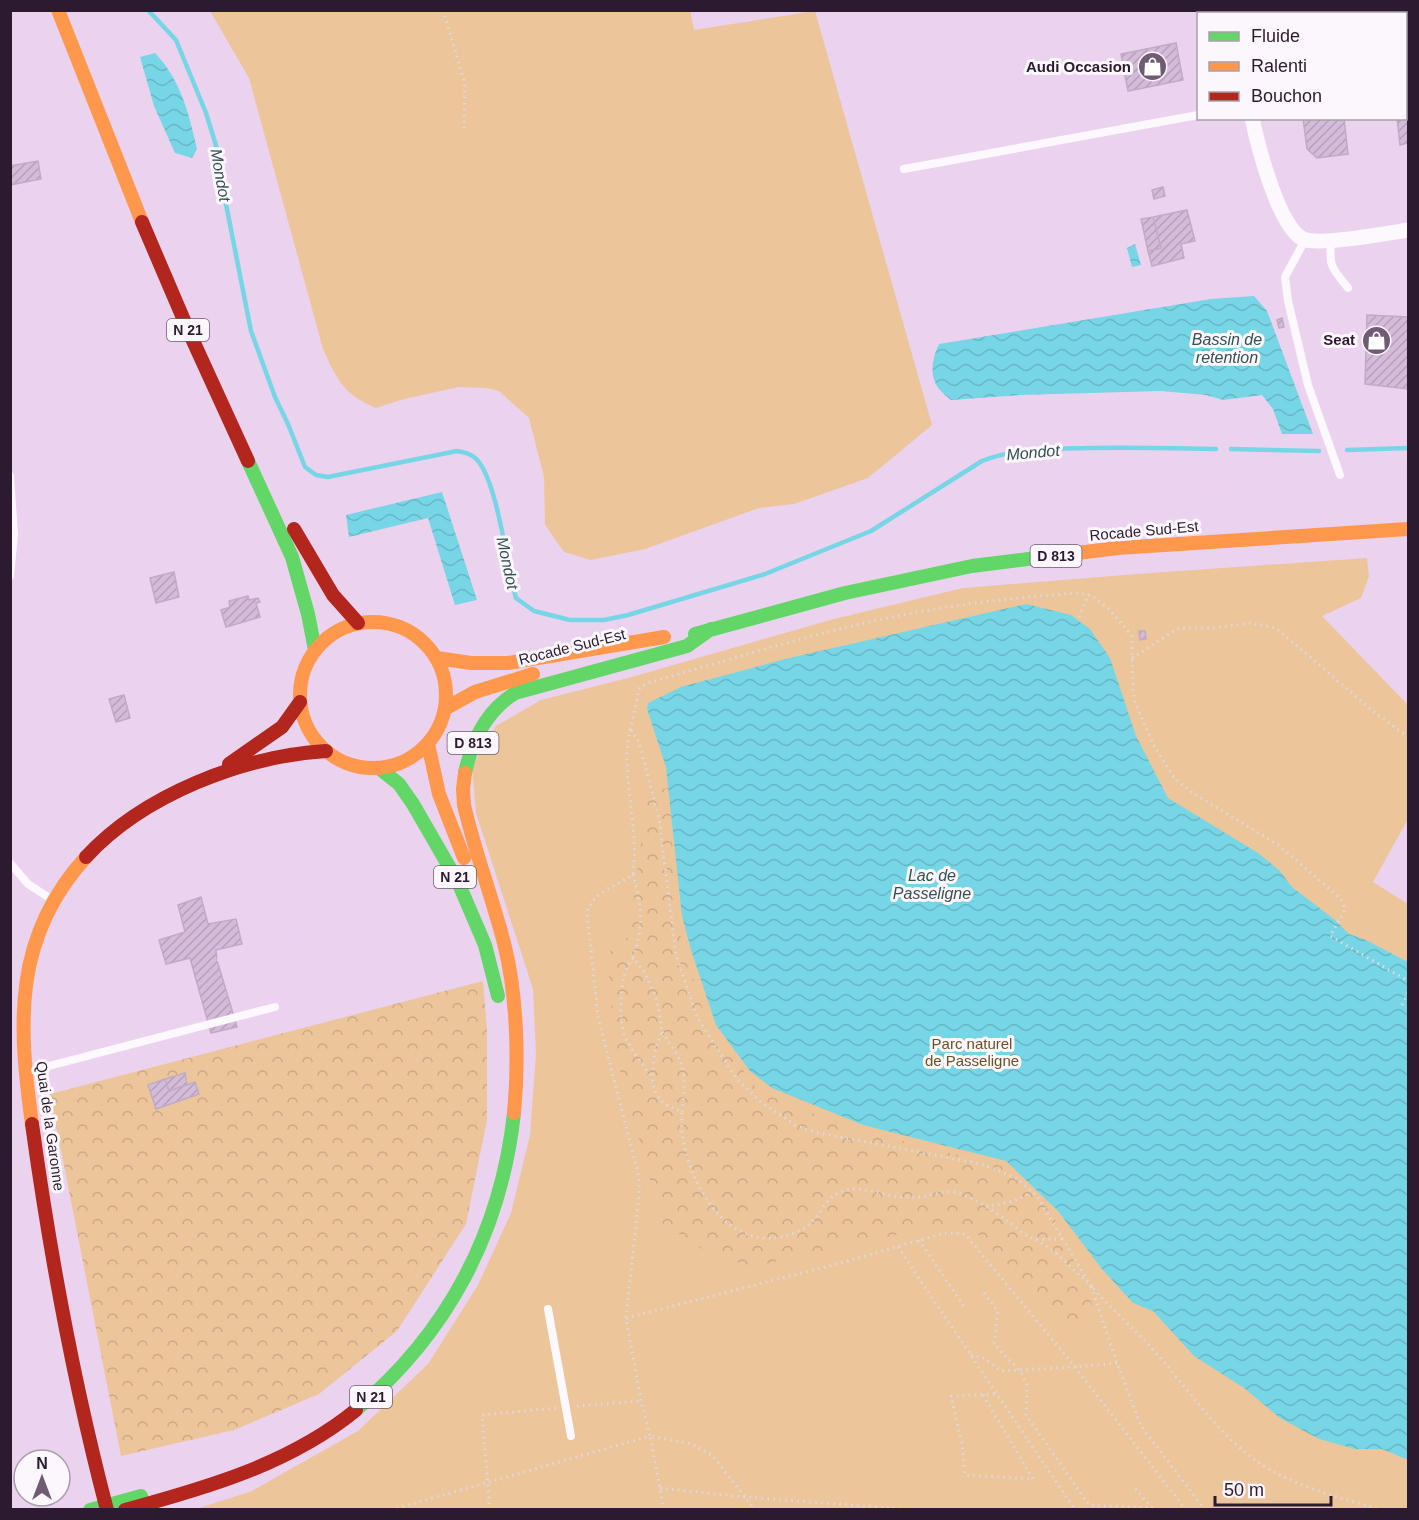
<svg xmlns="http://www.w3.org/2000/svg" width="1419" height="1520" font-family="Arial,sans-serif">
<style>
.green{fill:#edc59b}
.forest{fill:url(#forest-crowns)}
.water{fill:url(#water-waves)}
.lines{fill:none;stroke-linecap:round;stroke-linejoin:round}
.stream{stroke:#77d6e5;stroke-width:4.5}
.building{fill:url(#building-hatch);stroke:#c0acc2;stroke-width:1.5}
.path{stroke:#e0d8e1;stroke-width:3;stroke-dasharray:1.5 4.5;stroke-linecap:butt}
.lane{stroke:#fcf8fd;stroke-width:8}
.street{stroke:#fcf8fd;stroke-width:15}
.fast{stroke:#63d668;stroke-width:14}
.slow{stroke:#ff974d;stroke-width:14}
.jam{stroke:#b3261e;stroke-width:14}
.labels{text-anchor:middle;stroke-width:6;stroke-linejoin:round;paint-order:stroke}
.shield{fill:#fcf7fc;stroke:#6a5d6d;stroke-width:1.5}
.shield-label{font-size:14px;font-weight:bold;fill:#2c1b30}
.poi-label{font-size:15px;font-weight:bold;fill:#2c1b30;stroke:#fcf7fc;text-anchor:end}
.street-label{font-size:15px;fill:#2c1b30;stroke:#fcf7fc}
.park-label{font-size:15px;fill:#6b5222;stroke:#fcf7fc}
.water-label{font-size:16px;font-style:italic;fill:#335153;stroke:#fcf7fc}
</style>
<defs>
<pattern id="forest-crowns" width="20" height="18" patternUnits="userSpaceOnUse" patternTransform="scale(1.5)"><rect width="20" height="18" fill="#edc59b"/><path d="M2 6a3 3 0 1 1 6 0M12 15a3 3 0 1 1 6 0" fill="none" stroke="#cba986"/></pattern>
<pattern id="water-waves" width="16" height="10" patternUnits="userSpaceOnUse" patternTransform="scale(1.5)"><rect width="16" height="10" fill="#77d6e5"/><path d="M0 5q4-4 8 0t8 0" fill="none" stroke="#67b7c5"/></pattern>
<pattern id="building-hatch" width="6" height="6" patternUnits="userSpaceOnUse" patternTransform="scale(1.5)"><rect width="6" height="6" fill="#d5bbda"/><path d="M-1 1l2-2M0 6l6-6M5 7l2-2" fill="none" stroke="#b7a0bb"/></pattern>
</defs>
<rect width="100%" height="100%" fill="#ebd2ef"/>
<!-- green -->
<path class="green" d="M690,10L694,30L815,11L932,425L868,478L794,504L759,508L645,549L591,560L564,552L545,525L544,477L529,418L499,391L486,388L459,387L404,399L376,408C343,394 338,381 323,349L249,78L210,11Z
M1367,558L1369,576L1361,598L1322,616L1408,705V819L1373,882L1408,904V1509L193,1510L252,1491L358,1431L428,1364L478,1285L511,1213L530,1135L536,1053L533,989L476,813L472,767L496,726L541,700L628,678L834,619L963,588L1137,574Z"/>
<!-- forest -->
<path class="forest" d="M669,787L678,927L705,1018L759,1092L849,1127L1005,1167L1036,1193L1063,1231L1095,1312L1086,1323H1071L1039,1306L1019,1278L969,1225L946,1224L769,1263L762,1269L713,1256L662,1223L616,1056L607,954L628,937L648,795Z
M483,981L487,1030V1120L466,1224L397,1331L319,1394L234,1430L121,1456L50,1094Z"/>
<!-- water -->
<path class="water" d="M155,53C181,80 189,114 197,149L192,158L175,153L154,106L140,57Z
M1135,244L1141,265L1132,267L1127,248Z
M1254,296L1267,311L1313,434H1282L1273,409L1262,395L1223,400L1206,395L1161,391L1020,395L951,400C946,396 940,391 937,386C929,373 933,357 939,344L1211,299Z
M442,492L477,600L455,605L428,518L349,537L346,515Z
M1026,604L1071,615L1090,629L1110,658L1136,736L1168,798L1258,853L1279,870L1292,887L1335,920L1349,934L1366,940L1408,962V1460L1382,1449H1355L1319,1439L1280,1418L1244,1388L1194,1356L1153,1311L1133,1303L1102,1269L1058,1211L1006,1161L863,1125L772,1088L750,1071L716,1025L691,950L682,916L666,767L647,709L648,703L681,687L785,659Z"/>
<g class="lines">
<!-- stream -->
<path class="stream" d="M148,10L176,40L206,113L222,165L223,189L251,331L275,397L288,424L305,467L316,475L328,477L457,451C463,452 469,453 474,457C497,474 507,568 516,598L534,611L570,620H604L628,615L765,574L871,531L982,461C1016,448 1051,449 1087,448C1130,447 1173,448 1216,449
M1231,449L1319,451
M1347,450L1408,448"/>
</g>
<!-- building -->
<path class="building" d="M1176,43L1183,80L1128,91L1121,54Z
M1406,63H1408V143L1400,145L1397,118H1406Z
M1303,118H1344L1348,154L1317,158L1307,149Z
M38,161L41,179L10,185V166Z
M1163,187L1165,196L1154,199L1152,190Z
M1187,210L1195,241L1181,244L1184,258L1152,266L1148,251L1161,248L1153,217Z
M1153,217L1161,248L1148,251L1141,219Z
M1367,315L1408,317V389L1365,384Z
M1282,318L1284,327L1279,328L1277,320Z
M174,572L179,597L156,603L150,578Z
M248,596L249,600L258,598L260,602L256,603L260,617L226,627L221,610L230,607L229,601Z
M1139,631H1145L1146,639L1140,640Z
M124,695L130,718L116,722L109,699Z
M201,897L208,924L236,919L242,944L216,950L217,960L237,1027L211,1033L190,958L166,964L159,940L185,932L178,905Z
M185,1073L187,1085L169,1091L165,1079Z
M165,1079L169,1091L195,1082L199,1094L156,1109L148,1085Z"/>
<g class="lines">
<!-- path -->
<path class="path" d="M102,10L122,93L124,109
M443,10L465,84L464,132
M115,99L124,110L211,296L293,484L309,492L323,493L439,467L458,470L468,480L497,594L508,611L529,625L539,629L574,631
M1289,194L1358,219L1368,220
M1273,230L1281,261
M1342,262L1363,253
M1298,298L1325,276
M1350,474L1408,471
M1079,617L1089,594
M654,618L750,591L825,564L912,523L965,493L991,482L1049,473L1076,471L1107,473L1189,492L1208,496H1226L1329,477
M1132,658L1179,628H1216L1250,623L1276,628L1373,711L1408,737
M631,730L639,742L659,818L676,955L697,1017L736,1078L761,1102L795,1125L814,1132L982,1164L1016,1178L1037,1196L1091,1286L1055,1252L1035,1239
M633,874C642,908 644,924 633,958L645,973L656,998L659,1012L662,1032L655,1049L652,1078L655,1092L664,1104L682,1112C682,1121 681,1131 683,1139C693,1196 738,1263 803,1229C820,1220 824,1195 846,1190C866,1186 885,1197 905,1197C910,1197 917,1197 923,1197C934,1195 941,1190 954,1192C972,1196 994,1211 1009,1222C1018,1228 1025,1237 1036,1239C1045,1240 1054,1239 1063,1239
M633,958C619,972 618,1020 625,1037C632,1051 643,1064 651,1077
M217,960L346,931
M1402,1005L1408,993
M662,1032C687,1067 686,1070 682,1112
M10,1127L20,1181
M986,1206C1002,1205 1018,1201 1032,1192
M919,1240L965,1308
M898,1247L1075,1510
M984,1293L998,1311L994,1344L1020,1371L1027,1385L1026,1415L1089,1505L1152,1508L1135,1488
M626,1318L639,1196V1177L598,1017L587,912C594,890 617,887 633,874C638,838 628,799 627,762C626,738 635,713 639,689L647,683C733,659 819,631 907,614C964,603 1021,597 1079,593L1092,596L1109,609L1132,636L1133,691L1135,702L1153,744L1175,779L1196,795L1280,846L1341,899L1345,910L1330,936L1408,981
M971,1355L984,1358L1001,1371L1075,1367
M1117,1363L1075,1367L1186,1510
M983,1395L1033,1479L965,1475L962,1444L951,1396L996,1394
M577,1406L641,1401
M66,1426L82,1493
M660,1488L744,1497L916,1510
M391,1510L650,1436L641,1401L626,1318L837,1264L945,1233L965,1234L1075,1367
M490,1510L482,1415L556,1408
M664,1510L650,1436L692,1444L713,1456L755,1510
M866,1510L870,1505
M1205,1510L1141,1426L1117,1363L1091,1286C1111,1309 1135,1329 1155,1352C1189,1389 1216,1433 1258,1462C1290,1485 1344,1499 1382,1510"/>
<!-- lane -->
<path class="lane" d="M904,169L1198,115
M1305,240L1285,277L1288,301L1308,385L1340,475
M1331,240C1329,267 1331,267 1348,288
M10,476L14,534L10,576
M10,863L28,884L51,899
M26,1072L275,1007
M548,1309L571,1436"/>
<!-- street -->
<path class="street" d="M1227,10V14
M1252,118C1258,146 1278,226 1303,239C1317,246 1389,233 1408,230"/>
<!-- fast -->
<path class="fast" d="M248,461L292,557L308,614L315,650
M695,634L845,593L972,566L1069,554
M379,768L399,784L413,804L458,882L485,945L498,996
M465,773C472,740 486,711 515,693L687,646L711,629
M356,1410C448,1333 501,1232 514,1113
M90,1510L141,1496"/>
<!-- slow -->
<path class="slow" d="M58,10L142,222
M1069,554L1118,548L1408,529
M300 695a73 73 0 1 1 146 0a73 73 0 1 1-146 0Z
M437,658L471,663H508L664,637
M446,708L475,692L533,674
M428,744L439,794L464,858
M465,773L463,789L464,805C475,853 493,899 505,947C517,996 519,1062 514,1113
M32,1124C18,1023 13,937 86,857"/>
<!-- jam -->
<path class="jam" d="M142,222L189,332L248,461
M294,529L333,595L358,623
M229,764L282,727L300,702
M86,857C143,795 243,756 326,751
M32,1124C50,1254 74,1384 107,1510
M125,1510C206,1488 290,1464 356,1410"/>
</g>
<!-- icons -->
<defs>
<symbol id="shop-disc" viewBox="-11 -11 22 22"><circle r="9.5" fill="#6f5b73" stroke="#fcf7fc"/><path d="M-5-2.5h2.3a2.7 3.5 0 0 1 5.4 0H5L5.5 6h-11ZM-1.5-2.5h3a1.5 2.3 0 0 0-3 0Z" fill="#fff"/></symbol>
</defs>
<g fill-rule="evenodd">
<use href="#shop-disc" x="1136" y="50" width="33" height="33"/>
<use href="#shop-disc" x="1360" y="324" width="33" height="33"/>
</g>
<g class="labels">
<!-- shield labels -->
<g class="shield">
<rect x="167" y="319" width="42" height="22" rx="4.5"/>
<rect x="1030.5" y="545" width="51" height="22" rx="4.5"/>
<rect x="447.5" y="732" width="51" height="22" rx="4.5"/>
<rect x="434" y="866" width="42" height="22" rx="4.5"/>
<rect x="350" y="1386" width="42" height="22" rx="4.5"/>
</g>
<g class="shield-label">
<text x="188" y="335">N 21</text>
<text x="1056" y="561">D 813</text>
<text x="473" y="748">D 813</text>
<text x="455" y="882">N 21</text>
<text x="371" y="1402">N 21</text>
</g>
<!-- poi labels -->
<g class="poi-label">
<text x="1131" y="72">Audi Occasion</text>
<text x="1355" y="345">Seat</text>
</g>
<!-- street labels -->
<g class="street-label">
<text transform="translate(1144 531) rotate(-5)" y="5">Rocade Sud-Est</text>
<text transform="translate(572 647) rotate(-14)" y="5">Rocade Sud-Est</text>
<text transform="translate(50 1126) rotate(82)" y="5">Quai de la Garonne</text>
</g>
<!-- park labels -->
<g class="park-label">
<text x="972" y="1049">Parc naturel<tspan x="972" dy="17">de Passeligne</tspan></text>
</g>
<!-- water labels -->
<g class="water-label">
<text transform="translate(221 175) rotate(80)" y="6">Mondot</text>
<text x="1227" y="345">Bassin de<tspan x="1227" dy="18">retention</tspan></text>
<text transform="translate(1033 452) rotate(-5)" y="6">Mondot</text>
<text transform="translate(508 563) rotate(78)" y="6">Mondot</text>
<text x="932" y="881">Lac de<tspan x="932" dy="18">Passeligne</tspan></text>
</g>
</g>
<!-- border -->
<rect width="1419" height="1520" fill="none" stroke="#2c1b30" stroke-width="24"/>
<!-- legend -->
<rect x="1197" y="12" width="210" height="108" fill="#fcf7fc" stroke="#a99faa" stroke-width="1.5"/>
<rect x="1209" y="32" width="30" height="9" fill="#63d668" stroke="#a99faa" stroke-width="1.5"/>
<text x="1251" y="42" font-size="18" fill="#2c1b30">Fluide</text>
<rect x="1209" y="62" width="30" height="9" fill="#ff974d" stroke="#a99faa" stroke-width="1.5"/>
<text x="1251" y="72" font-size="18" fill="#2c1b30">Ralenti</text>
<rect x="1209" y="92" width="30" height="9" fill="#b3261e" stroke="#a99faa" stroke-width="1.5"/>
<text x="1251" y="102" font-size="18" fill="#2c1b30">Bouchon</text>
<!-- north arrow -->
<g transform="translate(42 1478)"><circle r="28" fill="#fcf7fc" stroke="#a99faa" stroke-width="1.5"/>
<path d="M0-4.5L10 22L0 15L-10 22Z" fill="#6f5b73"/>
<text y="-9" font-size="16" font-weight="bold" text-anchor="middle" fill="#2c1b30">N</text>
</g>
<!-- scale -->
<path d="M1215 1496v9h116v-9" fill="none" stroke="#2c1b30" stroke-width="3"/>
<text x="1224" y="1496" font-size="18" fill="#2c1b30" stroke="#fcf7fc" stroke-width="4.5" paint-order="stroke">50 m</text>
</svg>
